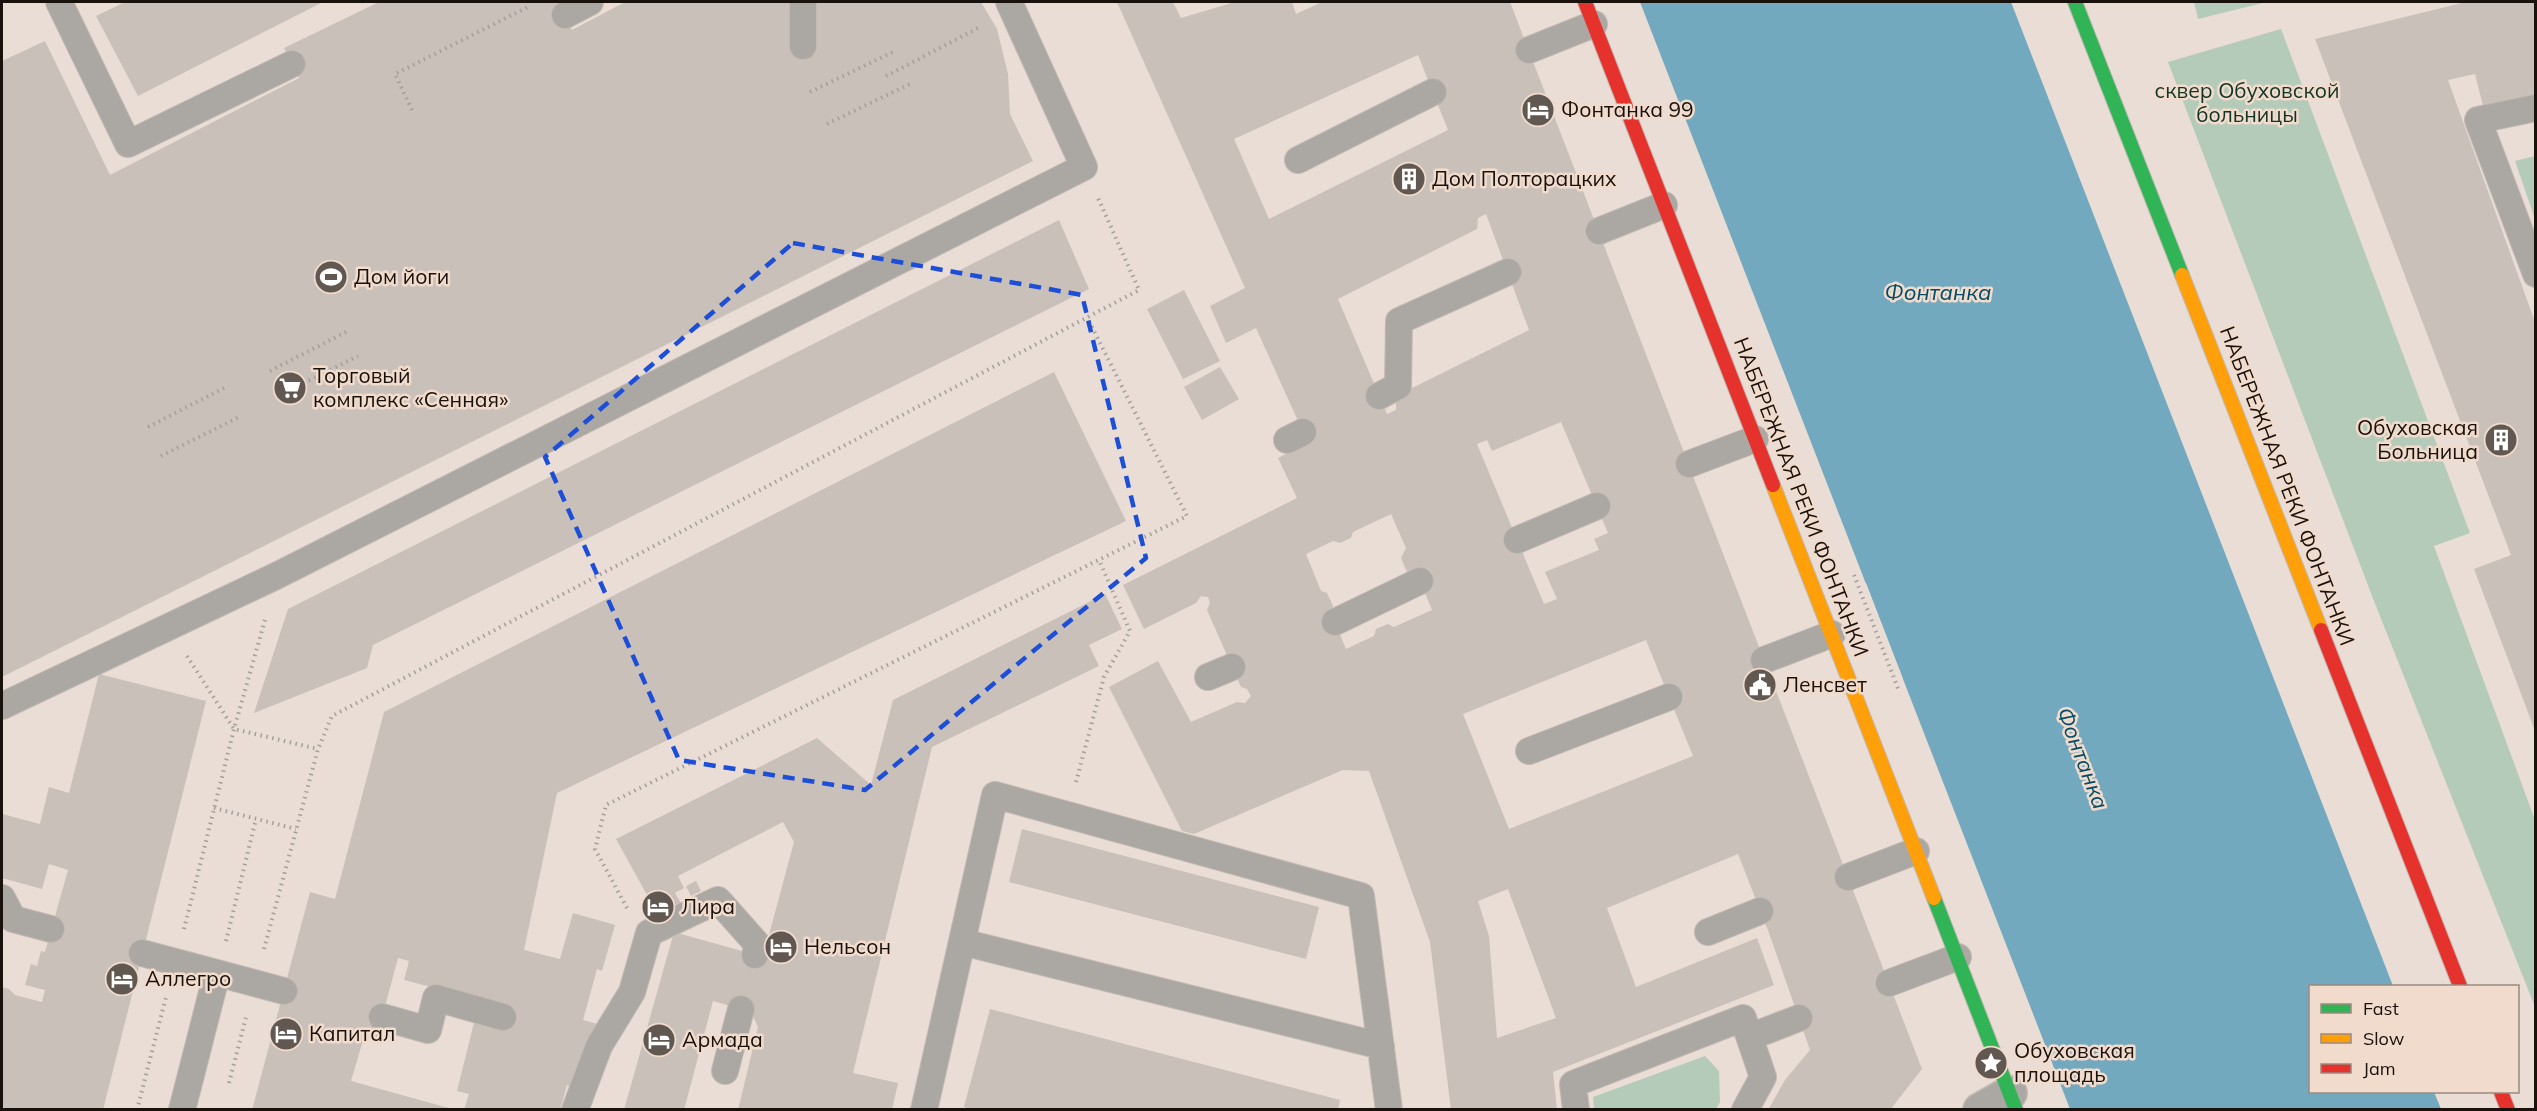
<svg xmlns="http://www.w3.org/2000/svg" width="2537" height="1111" font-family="Mulish,sans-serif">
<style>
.green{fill:#b5cbba}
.water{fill:#73a9bf}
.pier{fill:#e9ddd5}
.building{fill:#cac0ba;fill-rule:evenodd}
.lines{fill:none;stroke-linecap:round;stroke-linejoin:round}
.lane-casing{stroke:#c2b9b2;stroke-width:28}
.street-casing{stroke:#c2b9b2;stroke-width:36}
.fast-casing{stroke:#c2b9b2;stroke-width:16}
.slow-casing{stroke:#c2b9b2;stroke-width:16}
.jam-casing{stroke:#c2b9b2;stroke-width:16}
.path{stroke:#a39f9b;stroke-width:4;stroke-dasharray:1.5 4.5;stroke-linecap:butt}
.lane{stroke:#aba7a3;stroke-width:26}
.street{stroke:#aba7a3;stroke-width:33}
.fast{stroke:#30b455;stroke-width:14}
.slow{stroke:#ff9f0a;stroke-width:14}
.jam{stroke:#e5322d;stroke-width:14}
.marked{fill:none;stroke:#1d4ed8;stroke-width:4.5;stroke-dasharray:12 8;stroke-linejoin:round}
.labels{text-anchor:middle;stroke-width:5;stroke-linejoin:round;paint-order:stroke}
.park-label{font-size:21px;fill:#113425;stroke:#f1dbcd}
.poi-label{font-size:21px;fill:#18110c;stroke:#f1dbcd;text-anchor:start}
.street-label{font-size:21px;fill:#18110c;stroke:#f1dbcd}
.water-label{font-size:22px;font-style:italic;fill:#044c65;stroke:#f1dbcd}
</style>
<rect width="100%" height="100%" fill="#e9ddd5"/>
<!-- green -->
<path class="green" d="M2194,2H2267L2198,19Z
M2281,29L2470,533L2434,546L2535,820V1007L2374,601L2168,62Z
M2535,156H2536L2535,219L2515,161Z
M1705,1056L1719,1071L1720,1102L1716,1109H1594L1593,1097Z"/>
<!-- water -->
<path class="water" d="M1640,2H2011L2393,986H2310V1092H2434L2441,1109H2070Z"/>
<!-- pier -->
<path class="pier" d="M1866,583L1903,679L1900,680L1863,585Z"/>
<!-- building -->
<path class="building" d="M125,2H323L138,96L96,16Z
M379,2H558L572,30L625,2H981L997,29L1008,74L1010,114L1033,161L2,677V61L45,41L110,175L299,78L284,48Z
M1117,2H1173L1181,18L1235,2H1292L1296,14L1322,2H1510L1922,1069L1890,1110H1768L1785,1080L1810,1050L1769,933L1738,854L1607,908L1636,987L1757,938L1774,985L1553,1072L1557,1110H1451L1430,942L1369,771L1343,770L1194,834L1182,831L1109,687L1158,661L1191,722L1237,702L1245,703L1251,696L1247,689L1241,687L1207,610L1210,603L1208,597L1201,596L1196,603L1144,629L1123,585L1297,498L1278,458L1308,443L1256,328L1226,343L1210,306L1245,288ZM1418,55L1448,130L1269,219L1234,139ZM1486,214L1529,330L1396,396V410L1387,414L1338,299L1477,229L1478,218ZM1561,422L1608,533L1594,539L1599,550L1545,572L1557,599L1544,604L1477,444L1487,440L1492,451ZM1391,514L1406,548L1401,558L1407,572L1417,574L1432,610L1394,627L1388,624L1376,629L1374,636L1346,649L1331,613L1333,606L1327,593L1321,591L1306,554L1333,541L1340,543L1351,538L1353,532ZM1646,640L1693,756L1509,829L1463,714ZM1508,889L1556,1018L1497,1038L1489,936L1478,901Z
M2466,2H2536V97L2484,110L2475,74L2448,80L2536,325L2535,731L2474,569L2511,555L2315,39Z
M1059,220L1089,289L373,645L367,668L254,713L288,609Z
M1184,290L1220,361L1183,379L1147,309Z
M1220,367L1239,399L1202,420L1184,387Z
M1054,372L1126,521L557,793L524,950L560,959L573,913L615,925L602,971L597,969L583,1020L601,1025L597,1040L587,1038L573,1087L567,1085L560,1110H464L469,1094L457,1091L475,1019L505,1006L404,980L409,961L398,958L376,1040L364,1037L351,1081L456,1110H252L310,892L335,899L384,712Z
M1105,594L1122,629L1089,645L1099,666L932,747L853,1073L898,1083L892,1110H738L758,1027L751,1012L713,1001L684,1110H624L674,932L763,957L794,842L783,822L678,876L684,888L675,893L681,903L659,915L651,912L652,904L616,839L817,738L871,785L893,700Z
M99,674L206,701L103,1110H13L2,1107V987L9,989L15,995L42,1002L45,990L25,985L31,964L37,966L41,951L45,952L68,870L49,864L42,889L2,878V814L40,824L49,787L69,793Z
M1022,829L1319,907L1306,959L1009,882Z
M696,881L701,891L691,896L686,886Z
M990,1009L1340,1100L1338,1110H973L964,1107Z"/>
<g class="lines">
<defs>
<path id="lane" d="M59,2L128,144L292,64
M803,2V46
M565,15L590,2
M1529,50L1594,24
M2536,108L2478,120L2536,274
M1298,160L1433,92
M1599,231L1664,205
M1379,396L1398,386L1399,321L1508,272
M1287,440L1303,432
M1689,464L1755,439
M1517,540L1597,506
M1335,622L1420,581
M1764,660L1832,634
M1208,677L1232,667
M2,706L278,575L1084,167L1009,2
M1529,751L1669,697
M1848,877L1916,851
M2,898L13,919L51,929
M1708,932L1760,911
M962,942L1381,1046
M142,953L284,991
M1889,983L1958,957
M382,1017L428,1030L436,998L503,1017
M1750,1037L1799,1018
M725,1071L741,1009
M182,1110L217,973
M575,1110L599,1046L632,992L649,933L718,900L758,945L755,955
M924,1110L995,795L1361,896L1389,1110
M1576,1110L1573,1084L1743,1018L1763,1077L1745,1110"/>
<path id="street" d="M1980,1110L2010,1093"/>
<path id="fast" d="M2075,2L2182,275
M1934,898L2016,1110"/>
<path id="slow" d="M2182,275L2321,630
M1773,485L1934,898"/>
<path id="jam" d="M1585,2L1773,485
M2321,630L2460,986
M2501,1092L2508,1110"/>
</defs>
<!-- lane casing -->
<use href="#lane" class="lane-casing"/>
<!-- street casing -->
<use href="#street" class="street-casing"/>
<!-- fast casing -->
<use href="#fast" class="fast-casing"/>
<!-- slow casing -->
<use href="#slow" class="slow-casing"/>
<!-- jam casing -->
<use href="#jam" class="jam-casing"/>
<!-- path -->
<path class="path" d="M886,76L980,27
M810,92L895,51
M412,110L395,74L530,6
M827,124L912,83
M270,371L346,332
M282,394L358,356
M148,427L224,388
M161,456L239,417
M1854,575L1899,691
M187,656L234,729L318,749
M1076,782L1104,677L1130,631L1099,560
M214,808L296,829
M627,908L595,849L606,805L1187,516L1087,317
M184,929L234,729L265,620
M226,941L256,819
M264,949L318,749L332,716L1139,290L1098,198
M229,1083L246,1017
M137,1110L166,997"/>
<!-- lane -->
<use href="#lane" class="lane"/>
<!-- street -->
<use href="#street" class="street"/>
<!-- fast -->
<use href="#fast" class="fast"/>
<!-- slow -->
<use href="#slow" class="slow"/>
<!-- jam -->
<use href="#jam" class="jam"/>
</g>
<!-- marked area -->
<path class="marked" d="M793,243L1082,295L1146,558L865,790L679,760L545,457Z"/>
<!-- icons -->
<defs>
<symbol id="hotel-disc" viewBox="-11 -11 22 22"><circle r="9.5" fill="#615852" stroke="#f1dbcd"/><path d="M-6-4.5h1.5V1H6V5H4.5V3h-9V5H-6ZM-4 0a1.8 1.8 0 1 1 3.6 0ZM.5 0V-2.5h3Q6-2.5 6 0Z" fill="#fff"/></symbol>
<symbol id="building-disc" viewBox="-11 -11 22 22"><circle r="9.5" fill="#615852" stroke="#f1dbcd"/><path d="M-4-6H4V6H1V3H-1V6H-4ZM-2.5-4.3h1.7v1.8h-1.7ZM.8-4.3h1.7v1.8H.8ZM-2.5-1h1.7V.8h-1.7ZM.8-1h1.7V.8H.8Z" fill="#fff"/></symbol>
<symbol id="stadium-disc" viewBox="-11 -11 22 22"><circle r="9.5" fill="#615852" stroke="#f1dbcd"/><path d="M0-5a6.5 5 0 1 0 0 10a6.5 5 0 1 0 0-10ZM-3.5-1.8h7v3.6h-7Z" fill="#fff"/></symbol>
<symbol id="supermarket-disc" viewBox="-11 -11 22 22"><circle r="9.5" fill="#615852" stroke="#f1dbcd"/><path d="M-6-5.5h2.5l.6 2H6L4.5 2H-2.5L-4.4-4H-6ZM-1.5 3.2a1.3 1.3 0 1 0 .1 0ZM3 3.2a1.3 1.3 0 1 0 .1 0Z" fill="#fff"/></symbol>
<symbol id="civic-disc" viewBox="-11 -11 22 22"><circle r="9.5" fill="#615852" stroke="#f1dbcd"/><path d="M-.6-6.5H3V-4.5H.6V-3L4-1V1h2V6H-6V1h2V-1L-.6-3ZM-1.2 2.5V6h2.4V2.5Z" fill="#fff"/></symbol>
<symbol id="sight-disc" viewBox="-11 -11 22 22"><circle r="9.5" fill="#615852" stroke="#f1dbcd"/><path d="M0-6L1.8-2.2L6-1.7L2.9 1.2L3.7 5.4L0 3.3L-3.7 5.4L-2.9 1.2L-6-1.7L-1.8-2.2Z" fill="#fff"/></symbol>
</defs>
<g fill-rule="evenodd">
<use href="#hotel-disc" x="1519" y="91" width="38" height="38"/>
<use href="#building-disc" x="1390" y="160" width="38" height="38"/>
<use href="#stadium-disc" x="312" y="258" width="38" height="38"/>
<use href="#supermarket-disc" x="271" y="369" width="38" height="38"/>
<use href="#building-disc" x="2482" y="421" width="38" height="38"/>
<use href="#civic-disc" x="1741" y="666" width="38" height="38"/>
<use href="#hotel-disc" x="639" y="888" width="38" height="38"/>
<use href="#hotel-disc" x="762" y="928" width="38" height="38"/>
<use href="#hotel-disc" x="103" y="960" width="38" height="38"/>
<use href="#hotel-disc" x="267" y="1015" width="38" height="38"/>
<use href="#hotel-disc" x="640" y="1021" width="38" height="38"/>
<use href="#sight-disc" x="1972" y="1044" width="38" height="38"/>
</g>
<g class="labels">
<!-- park labels -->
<g class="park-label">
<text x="2247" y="98">сквер Обуховской<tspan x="2247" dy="24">больницы</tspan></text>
</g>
<!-- poi labels -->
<g class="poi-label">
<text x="1561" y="117">Фонтанка 99</text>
<text x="1432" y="186">Дом Полторацких</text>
<text x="354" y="284">Дом йоги</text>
<text x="313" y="383">Торговый<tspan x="313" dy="24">комплекс «Сенная»</tspan></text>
<text x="2478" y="435" text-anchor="end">Обуховская<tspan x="2478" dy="24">Больница</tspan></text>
<text x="1783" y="692">Ленсвет</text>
<text x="681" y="914">Лира</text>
<text x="804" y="954">Нельсон</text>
<text x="145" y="986">Аллегро</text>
<text x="309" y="1041">Капитал</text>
<text x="682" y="1047">Армада</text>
<text x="2014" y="1058">Обуховская<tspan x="2014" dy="24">площадь</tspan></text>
</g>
<!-- street labels -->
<g class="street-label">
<text transform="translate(2287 486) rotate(69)" y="7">НАБЕРЕЖНАЯ РЕКИ ФОНТАНКИ</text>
<text transform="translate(1801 497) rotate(69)" y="7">НАБЕРЕЖНАЯ РЕКИ ФОНТАНКИ</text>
</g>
<!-- water labels -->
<g class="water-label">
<text x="1938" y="300">Фонтанка</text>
<text transform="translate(2083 758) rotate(69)" y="8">Фонтанка</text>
</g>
</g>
<!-- border -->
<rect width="2537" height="1111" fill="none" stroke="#18110c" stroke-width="6"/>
<!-- legend -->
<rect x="2309" y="985" width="210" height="108" fill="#f1dbcd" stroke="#9a8a80" stroke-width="1.5"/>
<rect x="2321" y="1004" width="30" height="9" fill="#30b455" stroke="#9a8a80" stroke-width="1.5"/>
<text x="2363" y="1015" font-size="18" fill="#18110c">Fast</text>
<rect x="2321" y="1034" width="30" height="9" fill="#ff9f0a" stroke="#9a8a80" stroke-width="1.5"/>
<text x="2363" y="1045" font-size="18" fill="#18110c">Slow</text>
<rect x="2321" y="1064" width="30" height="9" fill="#e5322d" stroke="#9a8a80" stroke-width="1.5"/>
<text x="2363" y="1075" font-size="18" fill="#18110c">Jam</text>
</svg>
